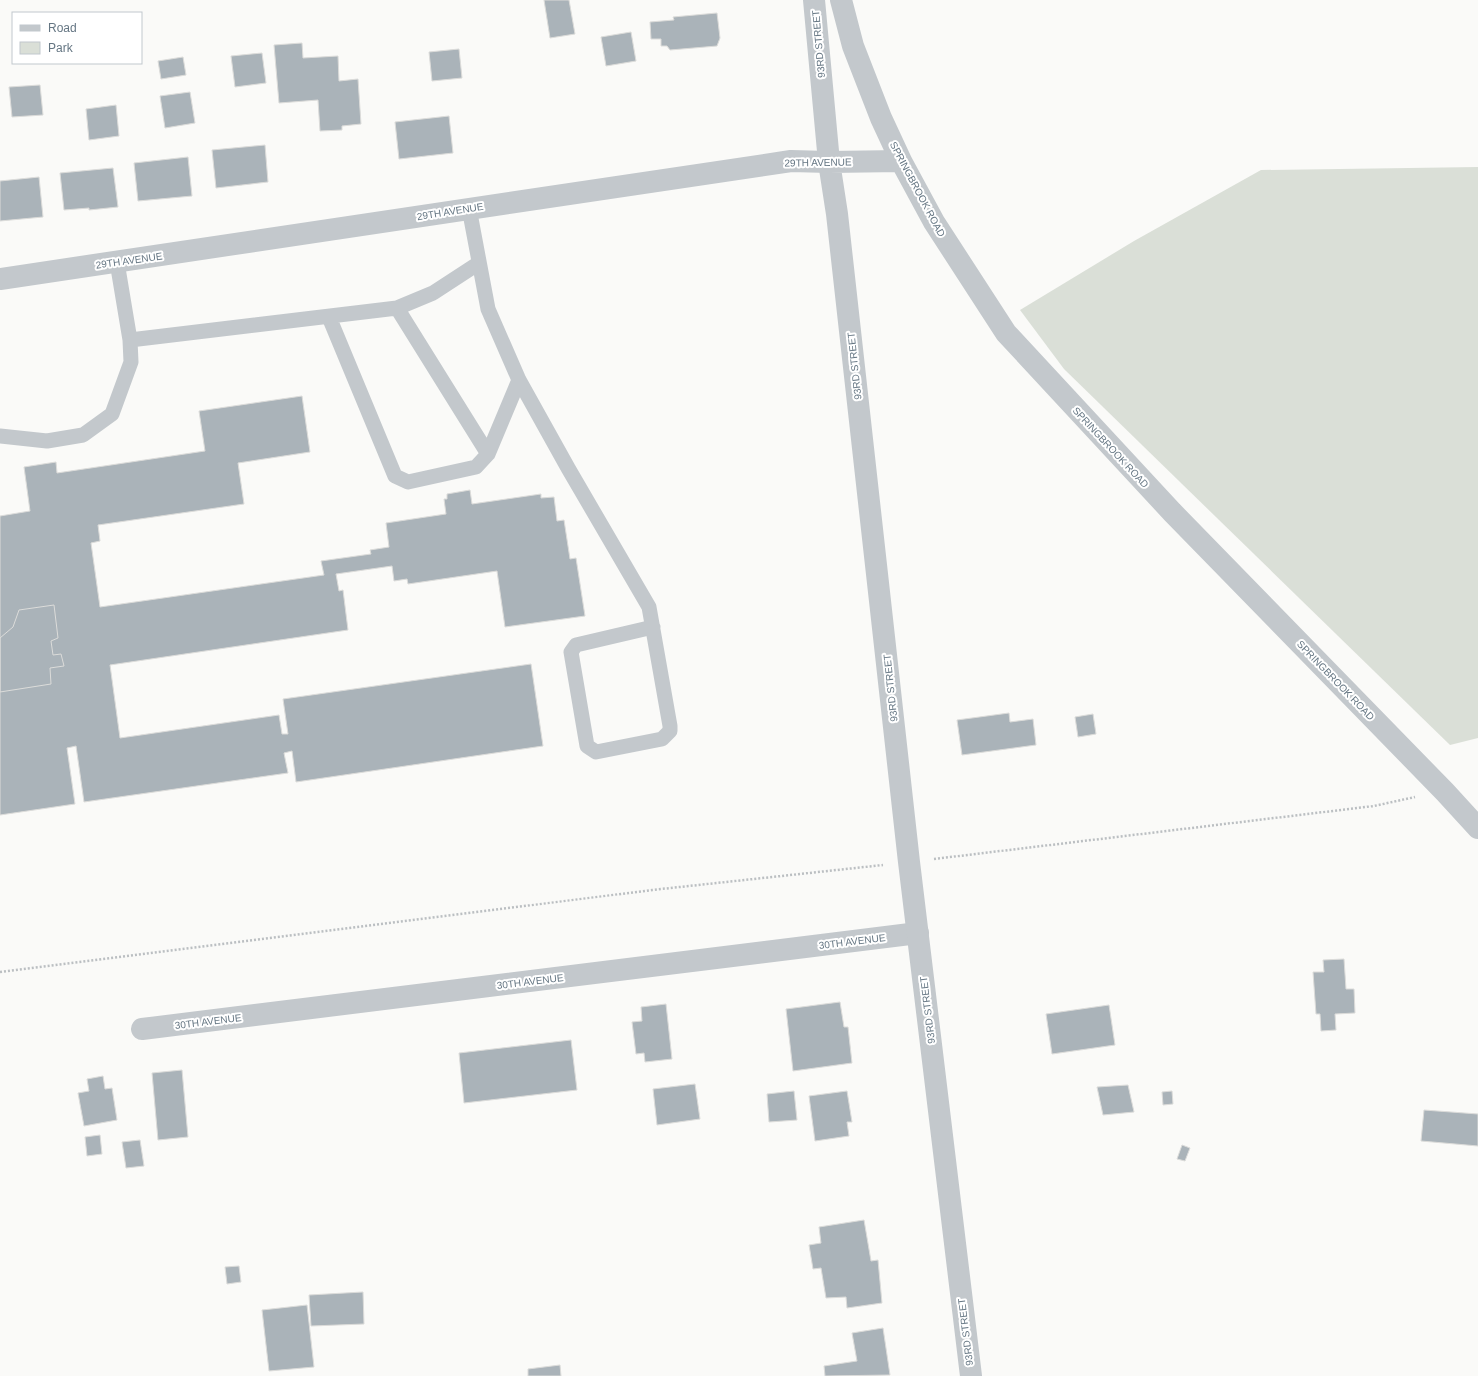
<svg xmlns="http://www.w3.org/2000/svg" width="1478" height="1376" font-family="Helvetica,sans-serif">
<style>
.green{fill:#dadfd7}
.building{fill:#aab3b9;stroke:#dcdcda}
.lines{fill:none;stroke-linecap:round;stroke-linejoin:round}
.path{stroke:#bbbfc2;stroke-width:2.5;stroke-dasharray:2 2;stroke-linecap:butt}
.service{stroke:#c3c8cc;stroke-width:15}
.minor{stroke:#c3c8cc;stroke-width:22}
.tertiary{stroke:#c3c8cc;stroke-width:22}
.labels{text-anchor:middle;stroke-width:4;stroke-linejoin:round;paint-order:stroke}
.street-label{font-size:10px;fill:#657683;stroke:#fff}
</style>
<rect width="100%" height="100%" fill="#fafaf8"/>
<!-- green -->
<path class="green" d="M1478,167V738L1450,745L1064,369L1020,310L1134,241L1261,170Z"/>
<!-- building -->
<path class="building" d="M544,0H569L575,34L550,38Z
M717,13L720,38L717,46L670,50L667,46H661V39H651L650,22L674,20L673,17Z
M631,32L636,61L606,66L601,37Z
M302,43L303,58L338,56L339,81L358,79L361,124L342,126V130L320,131L318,100L279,103L274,45Z
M459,49L462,78L432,81L429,52Z
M262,53L266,83L235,87L231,56Z
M183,57L186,75L161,79L158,61Z
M40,85L43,115L12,117L9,87Z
M190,92L195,123L165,128L160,96Z
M116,105L119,136L89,140L86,109Z
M449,116L453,153L399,159L395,122Z
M265,145L268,182L216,188L212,150Z
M188,157L192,196L138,201L134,163Z
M113,168L118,207L89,210V208L64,210L60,173Z
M39,177L43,217L0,221V181Z
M302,396L310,452L238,463L244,504L98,525L100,541L91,543L100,607L324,575L321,561L371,554L370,550L389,547L386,523L446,514L444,499H447V494L470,490L472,504L541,494V498L554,497L557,521L564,520L570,559L576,558L585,616L505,627L497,571L408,584L407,579L394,581L392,566L336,574L339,591L343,590L348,630L110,665L120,738L279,715L282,734H288L283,699L531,664L543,746L296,782L292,751L284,753L288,773L84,802L76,746L67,748L75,804L0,815V516L30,511L24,467L56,462L57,473L205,451L199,411Z
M54,605L58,638L51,641L53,655L61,654L64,666L50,668L51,684L0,692V638L13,627L19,610Z
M1009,713L1010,722L1033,719L1036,745L962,755L957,720Z
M1093,714L1096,734L1078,737L1075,717Z
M1344,959L1346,989H1354L1355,1013L1335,1014L1336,1030L1321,1031L1320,1014H1316L1313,972H1324L1323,960Z
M840,1002L844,1027H848L852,1063L793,1071L786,1009Z
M666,1004L672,1059L645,1062L644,1053L636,1054L632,1022L642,1021L641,1007Z
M1109,1005L1115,1045L1052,1054L1046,1014Z
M571,1040L577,1090L464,1103L459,1053Z
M182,1070L188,1137L158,1140L152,1073Z
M103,1076L105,1089L112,1088L117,1120L84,1126L78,1093L89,1091L87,1079Z
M695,1084L700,1119L657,1125L653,1089Z
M1128,1085L1134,1112L1103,1115L1097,1087Z
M794,1091L797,1120L769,1122L767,1094Z
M847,1091L852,1122H847L849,1136L815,1141L809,1096Z
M1172,1091L1173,1104L1163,1105L1162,1092Z
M1424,1110L1478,1114V1146L1421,1141Z
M100,1135L102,1154L87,1156L85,1137Z
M140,1140L144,1166L126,1168L122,1142Z
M1182,1145L1190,1148L1185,1161L1177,1159Z
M864,1220L871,1261L878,1260L882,1303L847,1308L846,1297L826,1298L821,1268L813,1269L809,1245L821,1243L819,1227Z
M239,1266L241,1282L227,1284L225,1267Z
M363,1292L364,1324L311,1326L309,1295Z
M307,1305L314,1367L269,1371L262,1310Z
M883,1328L890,1375L825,1376L824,1366L857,1361L852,1333Z
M560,1365L561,1376H528V1369Z"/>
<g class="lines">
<!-- path -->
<path class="path" d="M934,859L1374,806L1415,797
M0,972L652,890L883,865"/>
<!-- service -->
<path class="service" d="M469,208L488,309L519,380L568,468L649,607L670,726V731L662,739L596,752L587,746L571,652L576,645L653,627
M117,262L130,340L397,308L433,293L479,263
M397,308L488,454
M329,317L395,476L408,482L476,467L488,454L519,380
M0,436L47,441L83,435L112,414L131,362L130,340"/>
<!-- minor -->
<path class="minor" d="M0,279L791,161L829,162
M142,1029L918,933"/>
<!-- tertiary -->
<path class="tertiary" d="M814,0L829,162L837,214L909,862L971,1376
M841,0L853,46L881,118L901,161L934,222L1006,333L1172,512L1445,792L1478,828
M829,162L901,161"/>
</g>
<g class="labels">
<!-- street labels -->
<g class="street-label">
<text transform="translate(818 44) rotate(-95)" y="4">93RD STREET</text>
<text transform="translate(818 162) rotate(-1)" y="4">29TH AVENUE</text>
<text transform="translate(918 189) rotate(62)" y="4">SPRINGBROOK ROAD</text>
<text transform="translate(450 211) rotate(-9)" y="4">29TH AVENUE</text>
<text transform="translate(129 260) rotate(-8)" y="4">29TH AVENUE</text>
<text transform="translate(854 366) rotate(-96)" y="4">93RD STREET</text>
<text transform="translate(1111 447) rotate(47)" y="4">SPRINGBROOK ROAD</text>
<text transform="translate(1336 680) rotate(46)" y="4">SPRINGBROOK ROAD</text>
<text transform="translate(890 688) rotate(-96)" y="4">93RD STREET</text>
<text transform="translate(852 941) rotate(-7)" y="4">30TH AVENUE</text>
<text transform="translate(530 981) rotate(-7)" y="4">30TH AVENUE</text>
<text transform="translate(927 1010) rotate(-97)" y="4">93RD STREET</text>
<text transform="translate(208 1021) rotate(-7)" y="4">30TH AVENUE</text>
<text transform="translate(965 1332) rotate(-97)" y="4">93RD STREET</text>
</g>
</g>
<!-- legend -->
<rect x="12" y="12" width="130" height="52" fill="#ffffff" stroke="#c1c8cd"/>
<rect x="20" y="25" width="20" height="6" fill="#c3c8cc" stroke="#c1c8cd"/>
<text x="48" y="32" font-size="12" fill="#657683">Road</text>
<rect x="20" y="42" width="20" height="12" fill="#dadfd7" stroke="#c1c8cd"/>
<text x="48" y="52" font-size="12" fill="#657683">Park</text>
</svg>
